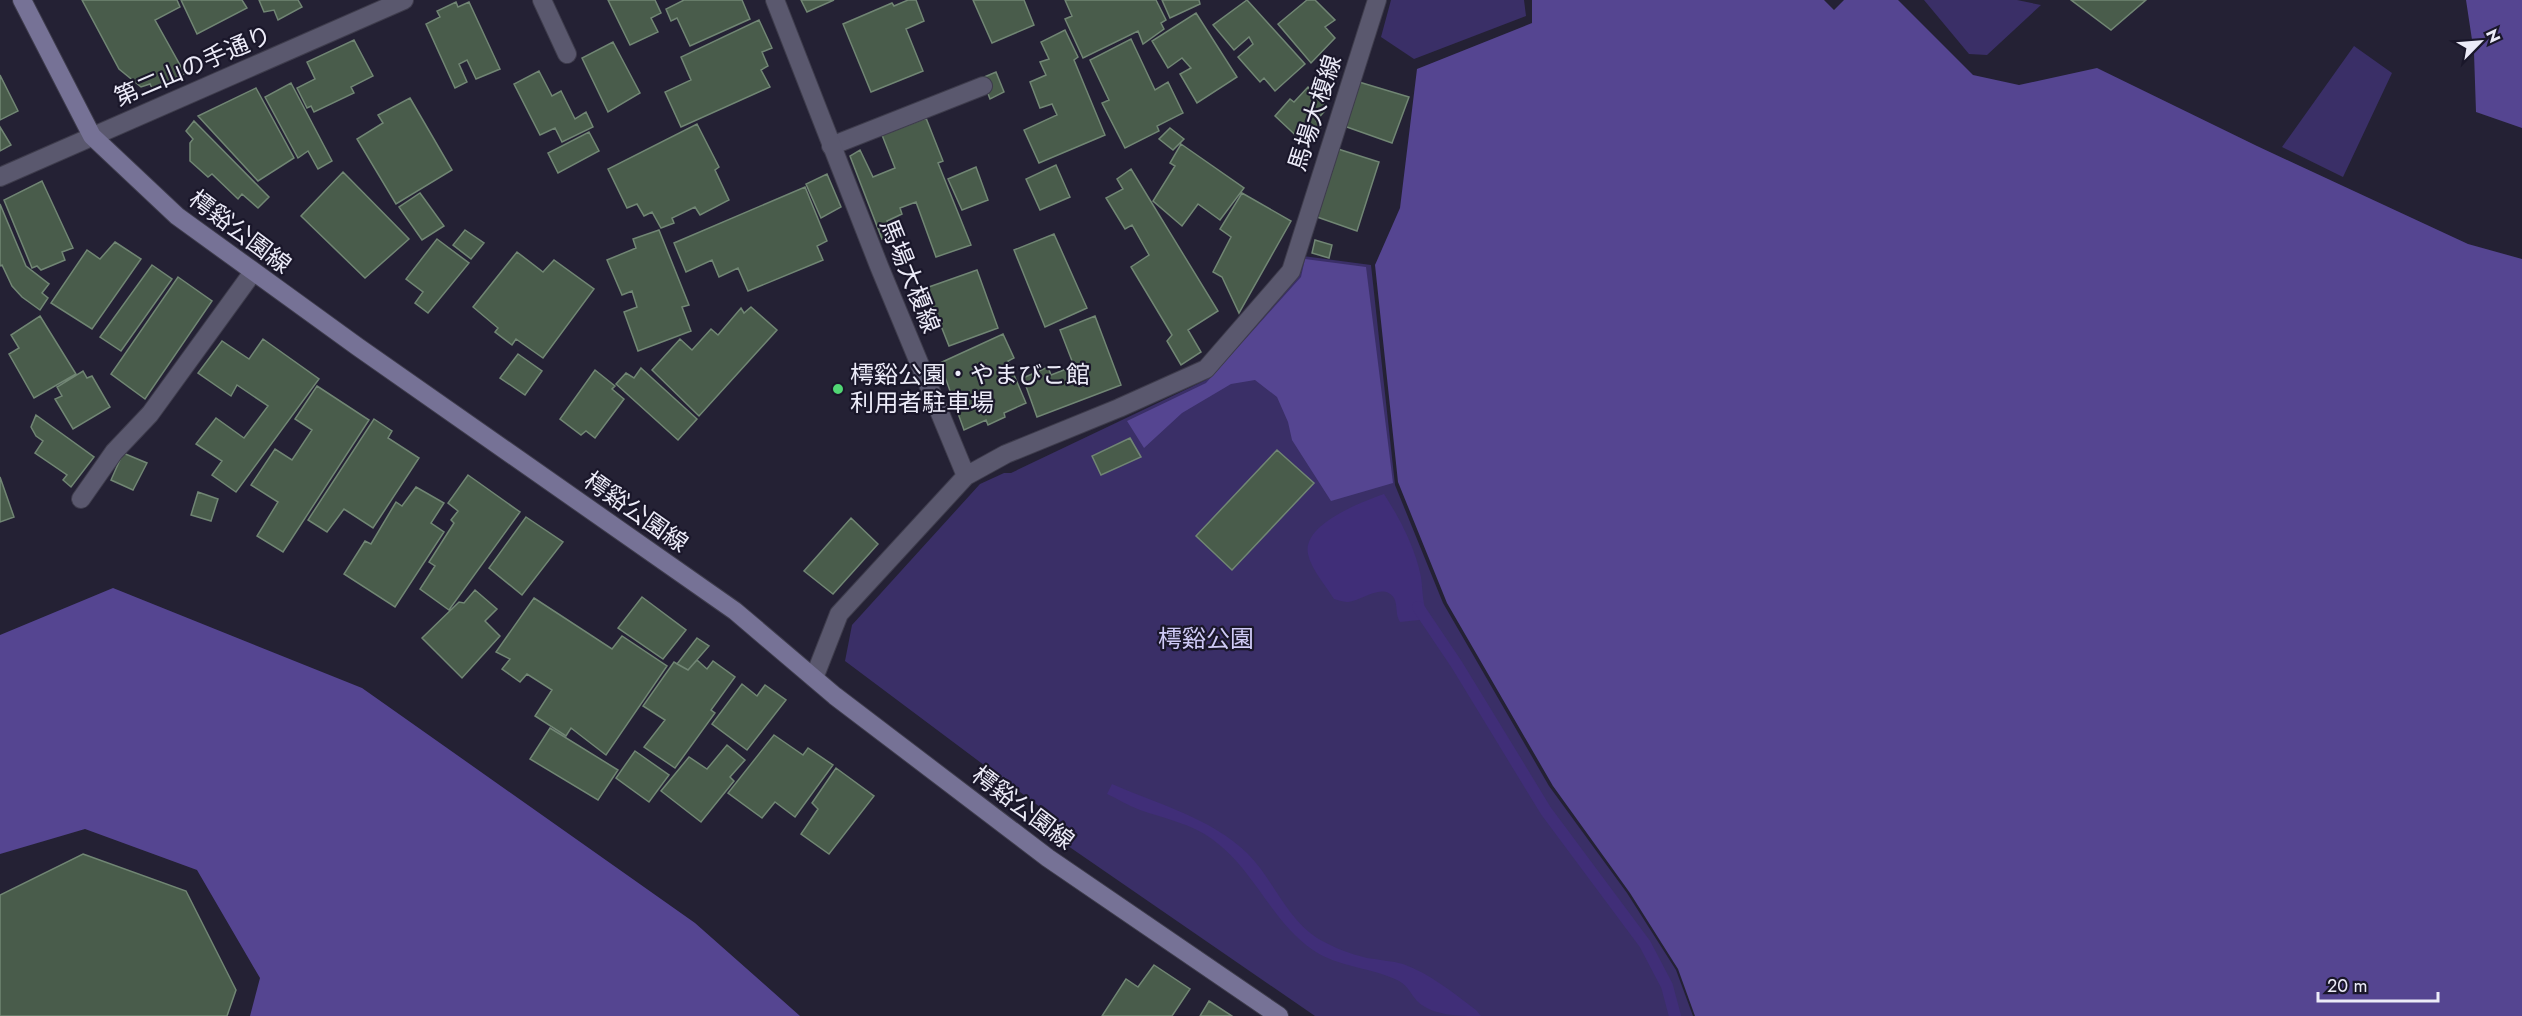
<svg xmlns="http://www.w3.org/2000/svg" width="2522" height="1016" font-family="Jost,'Noto Sans JP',sans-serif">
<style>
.green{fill:#3a2f67}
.forest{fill:#554591}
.water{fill:#402e78}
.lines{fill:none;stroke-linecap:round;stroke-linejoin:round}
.stream{stroke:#402e78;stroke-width:12}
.building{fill:#495c4b;stroke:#718674;stroke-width:1.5}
.lane-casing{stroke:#3e3c4c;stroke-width:20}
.street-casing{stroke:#3e3c4c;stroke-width:20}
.secondary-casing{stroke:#3e3c4c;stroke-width:20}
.lane{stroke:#5a586e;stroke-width:18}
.street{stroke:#5a586e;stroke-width:18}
.secondary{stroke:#767296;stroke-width:18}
.poi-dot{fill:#51d674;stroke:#1a172a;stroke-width:2}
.labels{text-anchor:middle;stroke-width:4.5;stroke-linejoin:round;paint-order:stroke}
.street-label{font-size:24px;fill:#ecebf8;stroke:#1a172a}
.poi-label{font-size:24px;fill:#ecebf8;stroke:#1a172a;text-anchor:start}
.park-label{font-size:24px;fill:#cfcaf6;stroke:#1a172a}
</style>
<rect width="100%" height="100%" fill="#242134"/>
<!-- green -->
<path class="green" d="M1391,0H1524L1526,16L1414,59L1381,37Z
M1924,0H2017L2041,5L1987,55L1969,54Z
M2354,46L2392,73L2343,177L2282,147Z
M1303,256L1371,265L1395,485L1443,603L1549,786L1627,893L1676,970L1693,1016H1315L1055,837L1056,819L845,661L852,625L980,484L1004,473H1011L1206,380L1298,274Z"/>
<!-- forest -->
<path class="forest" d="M1532,0H1824L1834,10L1844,0H1898L1973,75L2019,85L2097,68L2257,146L2468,244L2522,259V1016H1695L1678,969L1630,893L1553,786L1447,603L1398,482L1375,265L1400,208L1417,69L1532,23Z
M2466,0H2522V128L2476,112L2474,53Z
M1305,259L1366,267L1393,483L1331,501L1292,440L1288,422L1277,397L1255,380L1231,384L1182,413L1144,448L1127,421L1206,383L1301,277Z
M113,588L362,688L695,923L800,1016H250L260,978L197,870L85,829L0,854V635Z"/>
<!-- water -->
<path class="water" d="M1384,494C1400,519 1415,547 1421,577C1423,591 1422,605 1429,619L1400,622C1395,614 1398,606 1394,598C1383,582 1362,601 1348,602C1344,602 1338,600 1334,599C1326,586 1311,569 1308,554C1302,524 1362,502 1384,494Z
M1112,784C1159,805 1210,817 1248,854C1273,879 1286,918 1317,938C1332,947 1350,954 1367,958C1379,960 1392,961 1403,964C1431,974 1453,993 1476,1010L1481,1016C1458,1016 1433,1016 1417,1001C1411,994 1408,986 1399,981C1372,967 1339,968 1313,950C1271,921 1254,869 1212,839C1192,824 1163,818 1140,810C1129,806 1118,799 1107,794Z"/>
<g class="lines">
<!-- stream -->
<path class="stream" d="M1418,607L1457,665L1546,811L1645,944L1667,986L1675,1016"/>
</g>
<!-- building -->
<path class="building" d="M82,0H177L180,7L155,20L185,74L152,88L150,84L141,87L119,69Z
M181,0H242L247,8L197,34Z
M259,0H298L302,7L278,20L274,10L264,12Z
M608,0H655L661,13L651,18L658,32L630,45Z
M684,0H742L750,19L690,46L677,18L671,21L666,9Z
M801,0H834L807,12Z
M908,0H916L924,21L906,29L923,71L871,92L843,24L892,3L894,6Z
M973,0H1024L1034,25L992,43Z
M1065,0H1156L1166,20L1161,23L1164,29L1143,44L1138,31L1083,58L1065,19L1072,16Z
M1162,0H1199L1200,4L1170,18Z
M1247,0L1305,64L1275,91L1264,78L1260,82L1238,57L1253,44L1249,37L1234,50L1213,25Z
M1307,0H1315L1335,20L1325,27L1335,38L1311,63L1278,24Z
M2071,0H2146L2111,30Z
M456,2L458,7L469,2L500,69L476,79L467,60L459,64L467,82L455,88L426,24L440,17L437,11Z
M1196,13L1237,77L1197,103L1180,74L1191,68L1182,58L1168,68L1152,41Z
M759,20L772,48L762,52L768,66L761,70L770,87L681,127L665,92L691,80L681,57Z
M1065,30L1078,57L1074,60L1105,135L1039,163L1024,130L1057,115L1052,104L1040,108L1030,82L1046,75L1040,62L1049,59L1041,42Z
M1131,39L1155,90L1168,82L1183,113L1157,126L1159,131L1125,148L1102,103L1109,100L1090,60Z
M354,40L373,76L351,87L354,93L314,112L311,106L307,108L297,88L315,79L307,62Z
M613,42L640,93L608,112L582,58Z
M539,71L552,96L561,91L575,119L586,112L593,127L562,142L555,128L540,135L514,84Z
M996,72L1004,92L990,99L982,78Z
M0,75L18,111L0,120Z
M1359,82L1409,97L1392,143L1344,126Z
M291,83L332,161L318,169L308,151L298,158L265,97Z
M1308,87L1328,107L1316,121L1322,126L1306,145L1275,116L1290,99L1294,102Z
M256,88L294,158L258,181L198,116Z
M410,98L452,170L396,204L357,139L383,123L378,115Z
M926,118L943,161L938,163L971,245L936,257L916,202L900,208L902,214L887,221L892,236L882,239L850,156L860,150L873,177L895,168L882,135Z
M194,121L269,197L258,208L242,194L238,199L212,174L208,177L190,161V143L193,139L186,131Z
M697,124L719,167L715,170L729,200L700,215L695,207L672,218L674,223L661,228L652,212L644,216L637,204L627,208L608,169Z
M0,127L11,145L0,151Z
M1170,128L1184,139L1173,150L1159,139Z
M589,132L599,151L558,173L548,153Z
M1181,144L1244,188L1220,220L1198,204L1182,226L1153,201L1175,166L1170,163Z
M1338,149L1379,162L1357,231L1317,217Z
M1056,165L1070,197L1040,210L1026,179Z
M976,167L988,200L962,210L948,179Z
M1131,169L1218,311L1188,330L1201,352L1181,365L1167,341L1172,335L1131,267L1149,255L1132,225L1125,229L1106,198L1123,189L1117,179Z
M343,172L409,239L365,278L301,216Z
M827,174L841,207L821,218L806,184Z
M42,181L73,248L62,252L65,260L41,270L37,266L32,268L4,200Z
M805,187L827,241L817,246L823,260L748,291L738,268L719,277L712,260L686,272L674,243Z
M420,193L444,226L422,240L399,207Z
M1242,193L1291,221L1239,313L1222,277L1213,272L1231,237L1220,229Z
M0,204L26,266L49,284L42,293L48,298L40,310L22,297L12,286L2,265L0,266Z
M465,230L484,243L471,259L453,245Z
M659,230L689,305L682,307L691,331L638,351L624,312L637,307L632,291L622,295L607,260L636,248L633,239Z
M1054,234L1087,308L1045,327L1014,250Z
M437,239L469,263L428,313L415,303L423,292L406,279Z
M1315,240L1332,245L1329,258L1312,253Z
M115,242L141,259L92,329L51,303L87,250L100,259Z
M517,252L543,272L554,260L594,289L543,358L516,339L512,345L495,332L498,328L473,307Z
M152,265L172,279L121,351L100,337Z
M977,270L998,328L949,346L926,288Z
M178,277L212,301L145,399L111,374Z
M751,307L777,330L699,416L652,370L680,339L692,350L711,329L718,335L741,308L744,313Z
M40,316L76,374L34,398L9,354L19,348L11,335Z
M1095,316L1121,385L1037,417L1023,378L1048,367L1051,375L1074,366L1060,330Z
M1003,334L1014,358L1008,361L1026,403L1004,413L1005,417L988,425L986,420L964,430L940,363Z
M263,339L319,379L236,492L212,475L222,461L196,444L216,418L244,438L268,406L237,385L231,396L198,373L222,341L249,359Z
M518,354L542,371L525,395L500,378Z
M641,368L697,419L678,440L616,384L626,373L634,378Z
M595,370L615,386L612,389L624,399L595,438L586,431L581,435L560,419Z
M83,371L87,378L92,376L110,407L73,429L55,399L62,396L57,387Z
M317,386L369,420L283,552L257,536L278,502L251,485L275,449L292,460L312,430L295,419Z
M36,415L94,457L71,487L63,480L67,475L35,453L43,441L36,436L31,427Z
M374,419L392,431L388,438L419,458L373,528L344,509L327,532L308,520Z
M1130,438L1141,457L1101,475L1092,456Z
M1277,450L1314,483L1232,570L1196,536Z
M123,453L147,463L133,490L111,480Z
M468,475L520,512L449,610L420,589L435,566L429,562L454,523L451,520L458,511L448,503Z
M0,477L14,517L0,522Z
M416,487L444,503L431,523L444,532L395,607L344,574L365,541L371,544L396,502L402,506Z
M198,492L218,499L211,521L191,515Z
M526,517L563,542L522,595L489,568Z
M851,518L878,544L833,594L804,571Z
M475,590L497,609L485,621L500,636L462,678L422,638L459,602L464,603Z
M642,597L686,630L663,659L618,628Z
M534,598L612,649L622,636L667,666L606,755L571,728L566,736L535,716L552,690L527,674L520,682L502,669L510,659L496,652Z
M697,638L709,646L688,670L677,664Z
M697,660L707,669L713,661L735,677L711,710L715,713L675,768L644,747L665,720L643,706L674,662L688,670Z
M742,684L757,696L765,685L786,700L747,750L712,724Z
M550,728L618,770L598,800L530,759Z
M774,735L803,755L808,748L833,765L795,817L775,802L762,818L728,793Z
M727,745L745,760L730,777L734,781L701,822L661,791L689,757L707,769Z
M635,751L669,775L649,802L616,778Z
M836,768L874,796L829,854L801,834L818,809L812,803Z
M83,854L186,891L236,990L227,1016H0V895Z
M1154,965L1190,989L1172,1016H1102L1126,979L1138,987Z
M1209,1001L1232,1016H1200Z"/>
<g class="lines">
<defs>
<path id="lane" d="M542,0L567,54
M831,146L983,86
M81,499L114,452L150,414L253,272"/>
<path id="street" d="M775,0L879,266L966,476L1006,454L1119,408L1206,369L1291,271L1377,0
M0,177L404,0
M814,678L839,614L966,476"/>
<path id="secondary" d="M22,0L92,136L177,216L358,347L735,611L835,696L1048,858L1279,1016"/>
</defs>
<!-- lane casing -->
<use href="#lane" class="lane-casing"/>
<!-- street casing -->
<use href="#street" class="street-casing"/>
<!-- secondary casing -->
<use href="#secondary" class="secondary-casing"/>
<!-- lane -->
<use href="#lane" class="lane"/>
<!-- street -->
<use href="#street" class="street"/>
<!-- secondary -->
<use href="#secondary" class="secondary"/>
</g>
<!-- markers -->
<circle class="poi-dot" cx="838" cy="389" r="6"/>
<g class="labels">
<!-- street labels -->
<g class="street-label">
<text transform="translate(193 66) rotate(-23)" y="8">第二山の手通り</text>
<text transform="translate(1315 113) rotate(-72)" y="8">馬場大榎線</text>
<text transform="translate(240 232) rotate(37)" y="8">樗谿公園線</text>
<text transform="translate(910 276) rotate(68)" y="8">馬場大榎線</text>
<text transform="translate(636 512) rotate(35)" y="8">樗谿公園線</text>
<text transform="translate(1023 808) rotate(37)" y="8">樗谿公園線</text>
</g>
<!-- poi labels -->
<g class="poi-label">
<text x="850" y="383">樗谿公園・やまびこ館<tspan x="850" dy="28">利用者駐車場</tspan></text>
</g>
<!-- park labels -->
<g class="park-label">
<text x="1206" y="647">樗谿公園</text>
</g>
</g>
<!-- north arrow -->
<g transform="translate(2480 42) rotate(65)" stroke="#1a172a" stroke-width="4.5" paint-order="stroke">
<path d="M0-4.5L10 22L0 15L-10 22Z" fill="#ecebf8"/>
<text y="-9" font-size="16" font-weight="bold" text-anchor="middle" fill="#ecebf8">N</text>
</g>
<!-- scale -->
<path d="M2318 992v9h120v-9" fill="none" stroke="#ecebf8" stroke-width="3"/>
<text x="2327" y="992" font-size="18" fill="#ecebf8" stroke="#1a172a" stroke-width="4.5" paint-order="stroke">20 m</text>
</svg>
